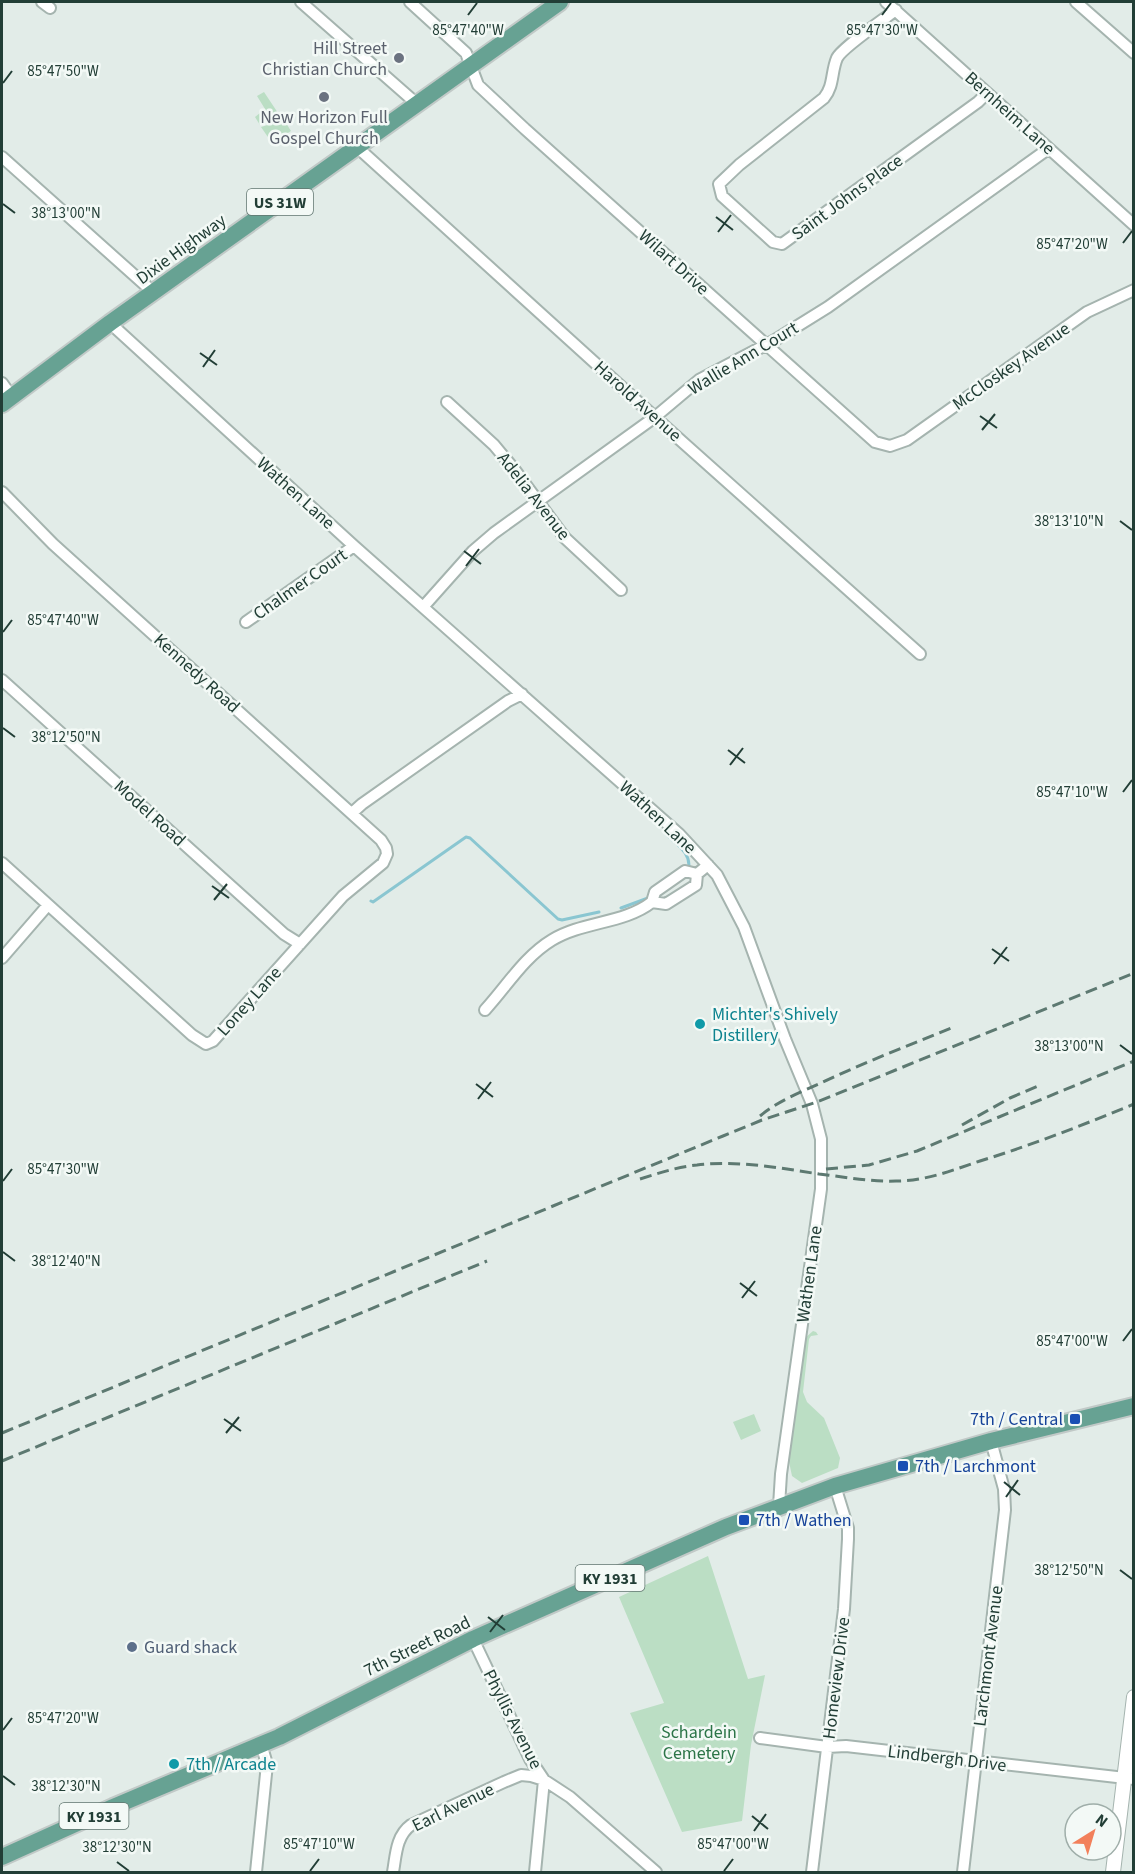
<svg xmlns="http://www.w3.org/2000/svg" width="1135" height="1874" font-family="'Source Sans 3',sans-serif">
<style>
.green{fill:#bbdec4}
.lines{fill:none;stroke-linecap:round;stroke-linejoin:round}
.stream{stroke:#8ac6d1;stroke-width:3}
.minor-casing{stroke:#a5b4af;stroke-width:14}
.tertiary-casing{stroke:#a5b4af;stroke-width:16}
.primary-casing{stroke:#c1c9c7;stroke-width:20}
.minor{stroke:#fff;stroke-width:10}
.tertiary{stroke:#fff;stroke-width:14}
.primary{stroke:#67a293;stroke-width:16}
.rail{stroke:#5d7971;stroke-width:3;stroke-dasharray:12 6;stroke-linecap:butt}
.ticks{fill:none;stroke:#223e36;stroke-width:2}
.worship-dot{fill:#6b7280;stroke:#f3f9f6;stroke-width:2}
.culture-dot{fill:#0f9aa8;stroke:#f3f9f6;stroke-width:2}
.transit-dot{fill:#1a4fb4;stroke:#f3f9f6;stroke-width:2}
.service-dot{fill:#5c6f8a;stroke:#f3f9f6;stroke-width:2}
.labels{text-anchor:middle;stroke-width:5;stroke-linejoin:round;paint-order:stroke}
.shield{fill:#f3f9f6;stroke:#617670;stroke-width:1.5}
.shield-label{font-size:16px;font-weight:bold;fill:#223e36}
.worship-label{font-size:18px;fill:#5b616d;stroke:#f3f9f6;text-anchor:end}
.street-label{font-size:18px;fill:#223e36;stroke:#f3f9f6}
.culture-label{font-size:18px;fill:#0d838f;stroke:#f3f9f6;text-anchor:start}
.transit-label{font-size:18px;fill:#164399;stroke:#f3f9f6;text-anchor:start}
.service-label{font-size:18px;fill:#4e5e75;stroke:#f3f9f6;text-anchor:start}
.park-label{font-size:18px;fill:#2c7548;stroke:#f3f9f6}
.ticks-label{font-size:15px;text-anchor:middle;fill:#223e36;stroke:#f3f9f6;stroke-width:5;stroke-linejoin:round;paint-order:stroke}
</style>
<rect width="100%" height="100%" fill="#e2ece8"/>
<!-- green -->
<path class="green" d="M264,92L282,119L260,125L255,117L265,109L257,96Z
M284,120L291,131L272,143L261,127Z
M813,1331L816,1332L818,1335L811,1336L809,1339L803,1392L807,1402L824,1418L840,1458L838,1468L802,1483L792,1476L788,1457L805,1338Z
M754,1414L761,1431L741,1440L733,1422Z
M708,1556L748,1679L765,1675L751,1745L742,1821L682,1832L630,1713L664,1703L619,1597Z"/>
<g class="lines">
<!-- stream -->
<path class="stream" d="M666,834C676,844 693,854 688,870
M371,901L373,902L466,837L470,838L558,919L562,920L599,912
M621,908L648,898"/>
<defs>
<path id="minor" d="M42,2L50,8
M301,2L417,104
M410,2L466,53L478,85L525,129L875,442L890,446L907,440L1087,312L1134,290
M886,2L1134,225
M1076,2L1134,53
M896,10C884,19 842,48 837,58C831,72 834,86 824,98L739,165L719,184L722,196L773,242L782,244L978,102L987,93
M357,147L669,430L920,654
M2,157L153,292
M110,323L354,546L679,834L717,875L744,927L785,1039L812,1104L821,1139V1189L781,1474L779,1506
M2,383L12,397
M447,402L494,445L514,469L565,538L621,590
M2,492L53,544L381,840L386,848L387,854L383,863L343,896L213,1041L206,1044L192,1035L2,863
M424,606L473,551L494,533L655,417L699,380L775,340L828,307L1048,149
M246,622L354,546
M2,680L284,934L300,944
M352,813L362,804L508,701L522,694
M697,874L685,871L655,892L652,902L666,904L696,885L697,874L708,865
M2,958L48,905
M485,1010C507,986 524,957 552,940C583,921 624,924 652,902
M473,1639L530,1759L544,1780L535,1872
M760,1738L827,1747L846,1746L1134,1779
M256,1872L267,1764L261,1744
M393,1872C396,1855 396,1836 411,1825L504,1782L521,1775L531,1776L544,1780L570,1797L656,1872
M812,1872L844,1609L848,1539V1528L835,1486
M963,1872L1005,1510L1004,1489L991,1441"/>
<path id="tertiary" d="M1113,1872L1134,1697"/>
<path id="primary" d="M2,404L110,323L560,2
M2,1857L113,1807L279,1737L473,1639L726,1527L835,1486L991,1441L1134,1406"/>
</defs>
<!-- minor casing -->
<use href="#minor" class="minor-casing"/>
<!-- tertiary casing -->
<use href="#tertiary" class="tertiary-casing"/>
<!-- primary casing -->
<use href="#primary" class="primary-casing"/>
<!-- minor -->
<use href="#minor" class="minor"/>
<!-- tertiary -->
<use href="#tertiary" class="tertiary"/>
<!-- primary -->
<use href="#primary" class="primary"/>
<!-- rail -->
<path class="rail" d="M760,1116C778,1101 801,1092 821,1083C865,1062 910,1045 954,1027
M962,1125L1010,1098L1038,1086
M826,1169L869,1165L917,1151L1134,1061
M640,1179C659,1173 677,1167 697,1165C737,1160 780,1168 819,1174C845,1177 871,1182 896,1181C926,1181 953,1170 980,1161C1032,1145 1083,1125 1134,1104
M2,1433L723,1136L762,1120L817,1102L1134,973
M2,1461L487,1261"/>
</g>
<!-- ticks -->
<path class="ticks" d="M468,15L477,3M882,15L891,3M3,83L12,71M3,204L15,213M716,217L733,230M718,232L731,215M1123,243L1132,231M200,353L217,365M203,367L215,350M980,416L997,428M982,430L995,414M1120,521L1132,530M464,551L481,564M466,566L479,549M3,632L12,620M3,728L15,737M728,750L745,763M730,765L743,748M1123,792L1132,780M212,886L229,898M214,900L227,884M992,949L1009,961M994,964L1007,947M1120,1045L1132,1054M476,1084L493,1097M478,1099L491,1082M3,1181L12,1169M3,1252L15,1261M740,1283L757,1296M742,1298L755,1281M1123,1341L1132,1329M224,1419L241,1431M226,1433L239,1417M1004,1482L1020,1495M1006,1497L1018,1480M1120,1570L1132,1579M488,1617L505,1630M490,1632L503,1615M3,1730L12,1718M3,1776L15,1785M752,1816L768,1829M754,1831L766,1814M117,1862L129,1871M310,1871L319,1859M724,1871L733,1859"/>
<!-- markers -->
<g class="worship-dot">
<circle cx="399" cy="58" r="6"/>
<circle cx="324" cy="97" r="6"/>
</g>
<g class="culture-dot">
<circle cx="700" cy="1024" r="6"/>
<circle cx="174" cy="1764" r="6"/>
</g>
<g class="transit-dot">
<rect x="1069" y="1413" width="12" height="12" rx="3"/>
<rect x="897" y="1460" width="12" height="12" rx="3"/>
<rect x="738" y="1514" width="12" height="12" rx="3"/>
</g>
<circle class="service-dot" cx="132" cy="1647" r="6"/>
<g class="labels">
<!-- shield labels -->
<g class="shield">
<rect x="247" y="189" width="66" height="26" rx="4.5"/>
<rect x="575.5" y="1565" width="69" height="26" rx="4.5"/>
<rect x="59.5" y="1803" width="69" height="26" rx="4.5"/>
</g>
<g class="shield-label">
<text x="280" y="208">US 31W</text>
<text x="610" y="1584">KY 1931</text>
<text x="94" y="1822">KY 1931</text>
</g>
<!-- worship labels -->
<g class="worship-label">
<text x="387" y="54">Hill Street<tspan x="387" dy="21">Christian Church</tspan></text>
<text x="324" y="123" text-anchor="middle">New Horizon Full<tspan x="324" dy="21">Gospel Church</tspan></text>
</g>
<!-- street labels -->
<g class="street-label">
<text transform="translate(1010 113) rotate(42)" y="6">Bernheim Lane</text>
<text transform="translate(847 197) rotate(-36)" y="6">Saint Johns Place</text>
<text transform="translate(181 249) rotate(-36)" y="6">Dixie Highway</text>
<text transform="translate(674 262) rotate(42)" y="6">Wilart Drive</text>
<text transform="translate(743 358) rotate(-31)" y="6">Wallie Ann Court</text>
<text transform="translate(1011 366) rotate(-35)" y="6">McCloskey Avenue</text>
<text transform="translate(638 401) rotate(42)" y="6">Harold Avenue</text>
<text transform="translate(296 493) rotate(42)" y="6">Wathen Lane</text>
<text transform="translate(534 496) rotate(52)" y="6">Adelia Avenue</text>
<text transform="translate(300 584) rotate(-35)" y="6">Chalmer Court</text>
<text transform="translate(197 673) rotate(42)" y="6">Kennedy Road</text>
<text transform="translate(150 813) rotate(42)" y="6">Model Road</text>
<text transform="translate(658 817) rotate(43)" y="6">Wathen Lane</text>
<text transform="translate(249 1001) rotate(-48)" y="6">Loney Lane</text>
<text transform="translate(809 1274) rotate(-82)" y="6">Wathen Lane</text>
<text transform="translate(417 1646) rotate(-26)" y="6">7th Street Road</text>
<text transform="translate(988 1656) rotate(-83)" y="6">Larchmont Avenue</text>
<text transform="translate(836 1678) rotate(-83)" y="6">Homeview Drive</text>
<text transform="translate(513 1719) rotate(63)" y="6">Phyllis Avenue</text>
<text transform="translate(947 1758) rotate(7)" y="6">Lindbergh Drive</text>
<text transform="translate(453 1807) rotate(-26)" y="6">Earl Avenue</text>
</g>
<!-- culture labels -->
<g class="culture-label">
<text x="712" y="1020">Michter's Shively<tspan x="712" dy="21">Distillery</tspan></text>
<text x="186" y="1770">7th / Arcade</text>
</g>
<!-- transit labels -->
<g class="transit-label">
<text x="1063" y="1425" text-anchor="end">7th / Central</text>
<text x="915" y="1472">7th / Larchmont</text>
<text x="756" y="1526">7th / Wathen</text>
</g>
<!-- service labels -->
<g class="service-label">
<text x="144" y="1653">Guard shack</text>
</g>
<!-- park labels -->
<g class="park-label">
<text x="699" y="1738">Schardein<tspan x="699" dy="21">Cemetery</tspan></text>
</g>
</g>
<g class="ticks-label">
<text x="468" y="35">85°47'40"W</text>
<text x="882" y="35">85°47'30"W</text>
<text x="63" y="76">85°47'50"W</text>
<text x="66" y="218">38°13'00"N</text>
<text x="1072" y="249">85°47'20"W</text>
<text x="1069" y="526">38°13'10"N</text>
<text x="63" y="625">85°47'40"W</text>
<text x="66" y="742">38°12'50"N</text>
<text x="1072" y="797">85°47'10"W</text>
<text x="1069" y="1051">38°13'00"N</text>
<text x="63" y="1174">85°47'30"W</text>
<text x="66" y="1266">38°12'40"N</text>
<text x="1072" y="1346">85°47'00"W</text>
<text x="1069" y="1575">38°12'50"N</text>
<text x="63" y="1723">85°47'20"W</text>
<text x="66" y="1791">38°12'30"N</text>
<text x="319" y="1849">85°47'10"W</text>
<text x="733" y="1849">85°47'00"W</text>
<text x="117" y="1852">38°12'30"N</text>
</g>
<!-- border -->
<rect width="1135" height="1874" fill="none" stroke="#223e36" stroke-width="6"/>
<!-- north arrow -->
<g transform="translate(1093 1832) rotate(37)"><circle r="28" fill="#f3f9f6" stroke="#9faea9" stroke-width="1.5"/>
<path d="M0-4.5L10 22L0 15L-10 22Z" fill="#f2805b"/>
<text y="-9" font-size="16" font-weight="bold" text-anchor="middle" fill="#223e36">N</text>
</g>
</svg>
